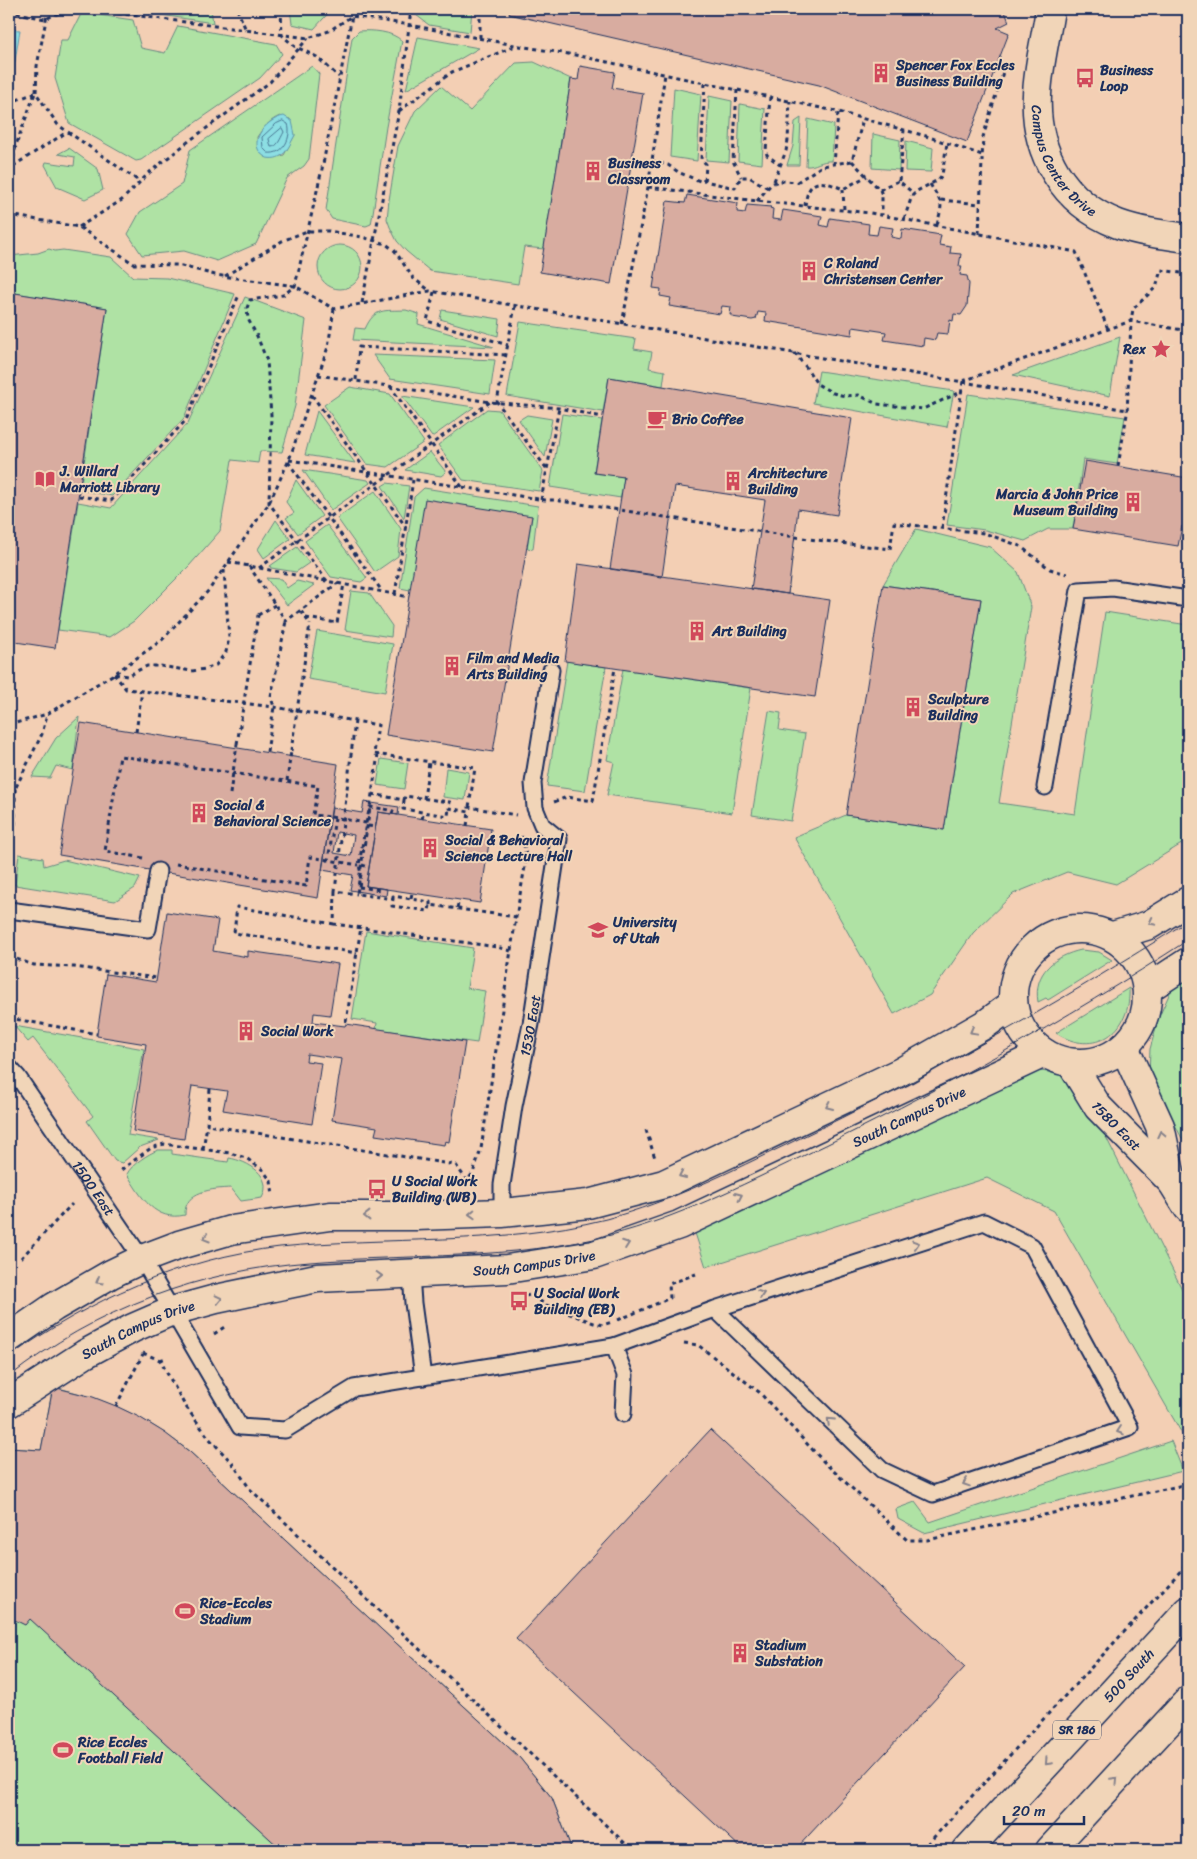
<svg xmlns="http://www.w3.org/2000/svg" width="1197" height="1859" font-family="Sriracha,sans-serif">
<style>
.green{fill:#afe2a4;stroke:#658881;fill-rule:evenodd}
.water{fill:#8cdee3;stroke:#5f98ae}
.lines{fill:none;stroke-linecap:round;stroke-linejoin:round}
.shore{stroke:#487593;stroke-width:1}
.building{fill:#d8aca0;stroke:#1b2f5e;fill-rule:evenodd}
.service-casing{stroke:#1b2f5e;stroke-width:19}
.minor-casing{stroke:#1b2f5e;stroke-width:31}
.tertiary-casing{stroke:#1b2f5e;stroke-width:31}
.primary-casing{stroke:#1b2f5e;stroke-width:31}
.path{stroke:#1b2f5e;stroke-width:3;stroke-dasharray:4 4;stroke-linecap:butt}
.service{stroke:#f1d5b8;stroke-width:15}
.minor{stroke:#f1d5b8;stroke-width:28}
.tertiary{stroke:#f1d5b8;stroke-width:28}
.primary{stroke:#f1d5b8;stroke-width:28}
.tram{stroke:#1b2f5e;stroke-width:1}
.path-bridge{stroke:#1b2f5e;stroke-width:3;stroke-dasharray:4 4;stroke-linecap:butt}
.oneway{stroke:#86828b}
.labels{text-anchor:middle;stroke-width:4;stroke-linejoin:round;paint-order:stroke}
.shield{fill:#f1d5b8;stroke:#5b6179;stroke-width:1}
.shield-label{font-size:12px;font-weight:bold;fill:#1b2f5e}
.poi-label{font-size:14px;font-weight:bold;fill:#1b2f5e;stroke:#f1d5b8;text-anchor:start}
.street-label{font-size:14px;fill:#1b2f5e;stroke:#f1d5b8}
</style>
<rect width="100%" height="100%" fill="#f3cfb4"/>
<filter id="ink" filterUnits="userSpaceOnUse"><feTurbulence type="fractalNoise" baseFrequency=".02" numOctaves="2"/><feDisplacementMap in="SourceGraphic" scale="10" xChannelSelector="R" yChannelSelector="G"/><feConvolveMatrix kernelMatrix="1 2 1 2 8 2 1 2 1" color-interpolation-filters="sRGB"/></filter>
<g filter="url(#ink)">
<!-- green -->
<path class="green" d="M161,9H211L213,23L161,15Z
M290,9H332L314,29L292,24Z
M416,9H472L470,32L429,25L416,15Z
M85,13L133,20L141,48L165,53L178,26L276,44L282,54L260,78L141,160L136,161L69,123L55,78L61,40H68L81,14Z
M359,31C372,30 392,31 402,41L386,127L373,213L371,224L366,226L332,219L326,210L352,38Z
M418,37L479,48L406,90Z
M534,62L571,79L544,249L524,247L518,284L430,271L406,251L397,241L390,227L387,219L389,200L398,146L415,111L441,86L470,111L516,63Z
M312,66L319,74L309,159L304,166L287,178L256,244L217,261L184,251L142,255L128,234L140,212L182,184L190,150ZM280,116L290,119L295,135L284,155C266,161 258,158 257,137C263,128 270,120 280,116Z
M674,88L701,94L697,161L670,157Z
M709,96L732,101L729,162L706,160Z
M740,104L765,109L762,164L738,161Z
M801,118L799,165H787L793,146L795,122Z
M808,119L834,125L832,161C821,160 815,167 806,166Z
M873,134L900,140L899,170L872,168Z
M906,141L933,148L931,172L905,171Z
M69,148L98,169L103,190L85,199L57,187L45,165L46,162L74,166L75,157L58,154Z
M318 267a22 22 0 1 1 44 0a22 22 0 1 1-44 0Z
M49,249L55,251L63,250L111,257L133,277L167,278L235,294L184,418L112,496L80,490L107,308L9,292V256L38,253Z
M245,297L306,320L295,406L282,452L260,451L258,463L232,460L220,531L189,566L134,621L110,637L58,630L78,502L111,508L188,423Z
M406,310L419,314L418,324L494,347L353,340L355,328L365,329C375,307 384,311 406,310Z
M442,310L500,319L498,336L440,319Z
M520,322L636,339L634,349L652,352L649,368L665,371L663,386L609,377L603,412L507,396Z
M1120,337L1110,396L1013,375Z
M373,355L495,360L490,394L390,379Z
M819,371L954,391L947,427L813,403Z
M350,387L390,394L424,442L388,467L366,464L324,405Z
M968,394L1125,417L1117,464L1083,459L1073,529H1048L1025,541L985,530L947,525Z
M402,396L474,407L432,437Z
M487,409L499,410L543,471L539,491L463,480L438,445Z
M317,411L355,463L305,455Z
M562,414L602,420L594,472L624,477L621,498L550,487Z
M527,415L552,419L545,457L519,420Z
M430,452L446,472L441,476L405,470Z
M303,470L368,480L370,483L331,510Z
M296,480L322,516L298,534L286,518L294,513L286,502Z
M387,483L409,486L404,518L382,486Z
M424,488L538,506L533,549L527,548L532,516L410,590L400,588L414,497Z
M375,491L401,529L398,556L375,572L337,518Z
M276,520L290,539L264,558L258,549Z
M327,525L367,578L361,582L331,577L305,541Z
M916,529L990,547L1018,572L1031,607L999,803L1075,814L1105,612L1188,625V840L1116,884L1067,872L1013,894L973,933L930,995L894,1014L794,837L846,815L944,830L981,599L883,585Z
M297,547L309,563L296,572L271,568L270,566Z
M266,578L281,579L287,588L297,581L314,585L287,605Z
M351,591L369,593L392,626L391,637L345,630Z
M317,631L393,644L385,692L308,679Z
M567,661L606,667L585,791L547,786Z
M623,669L751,688L732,813L607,795L614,762L607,760Z
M769,711L781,713L779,730L805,734L791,821L752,815Z
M79,717L73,770L56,766L50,778L32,777L56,738Z
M381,759L408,763L404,789L377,785Z
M446,768L469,772L465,800L443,797Z
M19,854L43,858L44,866L64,860L140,878L135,888L115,901L15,885Z
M366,931L473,948L467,988L485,991L477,1043L376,1029L377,1023L352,1019Z
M1081,950L1099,952L1112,960L1048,1000L1046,998L1038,1002C1033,972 1055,956 1081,950Z
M1188,974V1150L1149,1074L1150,1049L1159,1017L1172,988Z
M1129,988C1132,1032 1094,1058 1056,1033Z
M14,1026L144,1049L128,1135L159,1140L140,1147L122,1163L115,1161L87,1121L93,1116L33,1038L28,1042Z
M1039,1071L1058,1073L1080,1085L1188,1301V1444L1054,1211L987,1178L706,1267L695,1233Z
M158,1150H172V1154L228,1162L229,1158C248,1161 274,1176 262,1198L241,1201L231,1188C213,1189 184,1190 185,1215C155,1222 141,1197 127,1174C132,1164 148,1154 158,1150Z
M53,1387C108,1399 146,1417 190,1452L519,1757L552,1798L572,1850H9V1448L41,1450Z
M1171,1441L1183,1471L924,1533L898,1519L896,1509L915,1502L930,1522Z"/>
<!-- water -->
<path class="water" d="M9,29L20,30L11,85H9Z
M284,116L292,121L295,135C288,148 284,161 267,158C244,146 265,119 284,116Z"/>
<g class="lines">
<!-- shore -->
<path class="shore" d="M283,121L288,124C292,137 284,155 268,153L263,148L262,137L276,124Z
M282,128L284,132C280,139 278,147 271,147L269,139Z"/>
</g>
<!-- building -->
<path class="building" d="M510,9H1004L1009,22L997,28L1009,33L967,142L819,85L509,14Z
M580,66L615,72L612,88L643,93L611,284L540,272L571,79L578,80Z
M687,195L738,203L737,212L745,213L747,205L771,207L770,208L773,209L772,219L781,220L783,210L822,216L820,225L828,227L830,218L869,224L868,234L877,235L879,226L893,228L891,237L901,239L902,229L941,235L939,245L951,247L950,253L961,254L959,266H962L960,275L967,276L969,284L967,306L961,315L954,314L953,321L950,320L948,334L937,333L935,340L924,338L923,346L884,340L886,332L853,327L852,335L765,321L766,313L758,312L756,319L752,320L732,317L733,315H730L731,307L722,306L720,314L669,306L671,298L660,296L661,289L653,288L667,201L685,203Z
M9,292L107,308L55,648L9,641Z
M609,377L852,418L837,515L798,509L788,594L751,589L765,500L675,486L662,577L610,569L624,477L594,473Z
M1085,461L1188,478V527L1182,526L1178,546L1073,529Z
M425,499L532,516L493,752L386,735Z
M578,564L830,600L815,697L565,661Z
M883,585L981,599L944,830L846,815Z
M81,723L338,764L318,898L59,855Z
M364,802L399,807L398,815L378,812L366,886L387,889L386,896L350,890L353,875L322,870L332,808L362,813ZM337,832L354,835L351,856L334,853Z
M378,812L491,829L480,903L366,886Z
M167,912L218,920L213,951L248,957V951L338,964L330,1015L314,1013L313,1022L345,1026L346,1024L465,1042L449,1142L445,1141L444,1145L375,1135L377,1127L332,1120L342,1059L307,1054L306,1061L321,1063L312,1124L223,1110L227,1091L192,1086L184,1139L133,1131L146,1044L97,1036V1034L106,974L156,982Z
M53,1387L93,1397L116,1406L139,1417L165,1433L190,1452L519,1757L552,1798L572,1850H282L30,1619L25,1625L17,1621L9,1619V1448L41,1450Z
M710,1430L965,1667L795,1850H743L516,1639Z"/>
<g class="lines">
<defs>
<g id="service">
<path d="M1045,787L1079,590L1113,588L1188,599"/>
<path d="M9,910L148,929L158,871"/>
<path id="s1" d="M9,1067L18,1077L142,1259L240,1427L285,1430L354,1388L614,1346L715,1309L984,1222L1032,1246L1130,1427L933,1494L882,1470L715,1309"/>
<path id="s2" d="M502,1213V1185L514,1106L531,1024L559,839L542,825L535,808L533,783L551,670"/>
<path d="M411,1274L413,1303L423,1377"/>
<path d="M614,1346L625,1375L623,1414"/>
</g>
<g id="minor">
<path id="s3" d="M1050,9C1046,37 1038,67 1037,95C1034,152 1063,203 1118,224C1140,232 1165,235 1188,238"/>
</g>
<g id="tertiary">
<circle cx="1080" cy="996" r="67"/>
<path d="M1113,936L1149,925L1188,901"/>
<path d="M1147,989L1188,962"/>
<path d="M1124,1047L1160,1126L1172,1182"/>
<path id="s4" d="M1071,1063L1098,1107L1172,1182L1188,1208"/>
<path d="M9,1338L54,1307L111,1274L142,1259L179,1245L231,1230L330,1216H416L502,1213L588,1204L664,1184L901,1072L987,1023L1013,1004"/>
<path id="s5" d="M9,1403L85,1354L133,1328L172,1311L216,1299L317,1278L507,1269L594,1255L679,1225L1044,1053"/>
</g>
<g id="primary">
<path id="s6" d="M967,1850L1188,1611"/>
<path d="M1050,1850L1188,1701"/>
</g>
</defs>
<!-- service casing -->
<use href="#service" class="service-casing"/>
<!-- minor casing -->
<use href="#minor" class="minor-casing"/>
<!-- tertiary casing -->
<use href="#tertiary" class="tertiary-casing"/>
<!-- primary casing -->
<use href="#primary" class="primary-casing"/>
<!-- path -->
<path class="path" d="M48,9L37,66L36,93L58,125L140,182
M86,9L246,30
M237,9L246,30L308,38L329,31L352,16L410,25L525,47L575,55L835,111L926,136L982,155
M281,9L282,35L294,46L317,57L339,77
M9,11L45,19L68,9
M480,38V9
M705,83L701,159L706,164L705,179L709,182L735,188L741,177H749L768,188
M737,90L733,161L741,177
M770,97L766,151L767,155L780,165
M9,100L14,101L35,93
M399,111L452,72L515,46
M652,161L668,165L680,173L702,182L705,179
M852,161L880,190L882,195V215
M834,165L838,112
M13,166L67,132
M774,181L786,151L788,140L790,101
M899,181L904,130
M9,182L16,145L35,93
M930,184C943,206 943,201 937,225
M648,187L757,201L870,213L1076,252L1108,329
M843,189L844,210
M880,190L886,186L899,181L914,194
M941,200L980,204
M757,201C773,182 771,179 797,182L822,166L852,161L863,119
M805,206C808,178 820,179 843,189L867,176
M9,215L79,227L134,264L178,265L215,275L295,286L334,309L430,291L1127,410
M904,219L912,196L917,191L938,180L942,175L947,143
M79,227L122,200L150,172L189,141L270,82L308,38
M979,234L983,137L1003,72
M225,276L282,241L307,231H329L362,237L386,244L395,251L413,278L429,290
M434,292L427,321L508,345
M362,303L399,111L411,9
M515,306L497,402L547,469
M622,324L648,187L665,74
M794,353L806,367L817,384L833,393L845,396L859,395L877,404L923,409L961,392
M318,375L490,402L559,408L602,417
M356,380L359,347L506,355
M963,381L1131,321L1188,331
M390,386L462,487
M312,395L406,527
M1188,408V412
M289,460L545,500H554L809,539L890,549L894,523L984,533L1020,546L1050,569L1067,574
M288,462L382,591
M1118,466L1127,414L1131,321L1133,309L1156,287L1161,270L1188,274
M79,496L111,501L186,420L239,295
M541,500L559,408
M942,528L963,381
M228,562L409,597
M249,566L286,621L338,583
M259,568L490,402
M327,581L269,503L271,415L267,361L257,336L248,319L247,308L250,300L283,295L295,286L322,169L352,16V9
M395,594L413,480
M301,611L310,624
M258,615L275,605
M306,618L337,623L344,584
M114,674L126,689L274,707L378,725L374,754L475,768L469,807
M115,674L127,676L147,666H160L192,671L205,669L216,665L226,652L229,638L224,570
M355,721L335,891L357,894
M9,725L47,714L114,674L162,640L209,590L269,503L289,460L328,347L334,309
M136,732L142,691
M267,752L274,707L271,697L286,621
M378,754L357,894L393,899L392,906L429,911L430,905L516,917
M9,774L15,788V824L9,856
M287,781L291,751
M16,787L42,734L47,715
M230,794L237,744
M372,794L404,800L405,796L450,802L449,808L469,812V807L516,815
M424,799L429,762
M404,800L403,809L448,816L449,808
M554,802L567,797L593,801L615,668
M384,809L393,811L392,814
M422,819L424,812
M368,826L376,827
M467,826L469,812
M143,858L105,851L120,756L318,786L313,815L331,817
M176,864L306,886L310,857L328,860
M362,865L369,867
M359,887L380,890V888
M335,891L334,924L497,947L511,951
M411,898L412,893
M393,899V896L430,902V905
M457,908L459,900
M334,924L237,907L234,933L357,953
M9,958H13L34,965L74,967L157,978
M9,1018L97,1034
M346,1022L361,927
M210,1089L207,1125L456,1165L467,1181L473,1173L481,1149L516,917L526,861L525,849L521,834
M646,1130L655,1158
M203,1149L207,1125
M121,1170L151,1148L164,1144L230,1153L246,1158L263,1170L271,1181L273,1196
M21,1258L72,1204
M525,1296L531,1295L546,1305L594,1323L603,1325L612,1322
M618,1320L670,1298L669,1284L696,1274
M214,1334L226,1326
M684,1343L698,1345L759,1392L823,1461L907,1540H927L1188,1484
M143,1353L160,1360L184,1404L208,1437L233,1464L250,1489L632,1850
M160,1360L166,1358
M116,1406L143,1354
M922,1850L1188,1563"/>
<!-- service -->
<use href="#service" class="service"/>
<!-- minor -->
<use href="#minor" class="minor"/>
<!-- tertiary -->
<use href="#tertiary" class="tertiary"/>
<!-- primary -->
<use href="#primary" class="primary"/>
<!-- tram -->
<path class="tram" d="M9,1357C89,1300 181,1258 280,1247C389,1236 499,1246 606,1219C670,1202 731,1171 790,1143C928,1077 1059,1003 1188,921
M9,1377C95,1309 201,1270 310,1262C411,1254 512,1260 611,1235C677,1218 740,1186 801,1157C935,1093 1064,1021 1188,940"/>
<!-- path-bridge -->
<path class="path-bridge" d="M237,744L258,615
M291,751L310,624
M331,817L366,823L359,865L361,874L359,887
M335,818L328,860L359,865
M366,823L370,807L384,809"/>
</g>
<!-- one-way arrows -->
<defs><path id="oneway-chevron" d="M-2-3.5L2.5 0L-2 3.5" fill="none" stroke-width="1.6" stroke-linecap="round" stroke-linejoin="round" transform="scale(1.25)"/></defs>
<g class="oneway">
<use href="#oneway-chevron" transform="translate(1152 922) rotate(153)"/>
<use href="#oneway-chevron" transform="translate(973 1031) rotate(151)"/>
<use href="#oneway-chevron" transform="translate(829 1106) rotate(155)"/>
<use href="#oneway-chevron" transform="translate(1161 1134) rotate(-103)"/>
<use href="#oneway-chevron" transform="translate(682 1175) rotate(155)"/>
<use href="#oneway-chevron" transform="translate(739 1196) rotate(-25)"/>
<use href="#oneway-chevron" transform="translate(472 1214) rotate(178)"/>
<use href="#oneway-chevron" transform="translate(367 1216) rotate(180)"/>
<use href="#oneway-chevron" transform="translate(206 1238) rotate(163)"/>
<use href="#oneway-chevron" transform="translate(626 1244) rotate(-20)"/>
<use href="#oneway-chevron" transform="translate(916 1244) rotate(-18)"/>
<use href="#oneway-chevron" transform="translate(379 1276) rotate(-2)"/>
<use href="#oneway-chevron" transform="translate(99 1281) rotate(150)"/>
<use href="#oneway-chevron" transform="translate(761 1294) rotate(-18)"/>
<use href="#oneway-chevron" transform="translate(219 1299) rotate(-13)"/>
<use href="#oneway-chevron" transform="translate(830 1421) rotate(-136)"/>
<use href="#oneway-chevron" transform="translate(1120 1431) rotate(161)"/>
<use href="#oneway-chevron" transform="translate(966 1483) rotate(161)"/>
<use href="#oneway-chevron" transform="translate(1048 1762) rotate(133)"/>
<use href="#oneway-chevron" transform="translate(1115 1780) rotate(-47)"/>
</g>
</g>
<!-- icons -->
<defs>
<symbol id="building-bare" viewBox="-9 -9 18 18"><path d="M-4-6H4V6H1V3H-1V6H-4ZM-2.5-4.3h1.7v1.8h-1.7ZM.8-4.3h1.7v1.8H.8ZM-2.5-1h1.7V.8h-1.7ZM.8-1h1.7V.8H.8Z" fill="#d1495b" stroke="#f1d5b8" stroke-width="2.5" paint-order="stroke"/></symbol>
<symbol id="bus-bare" viewBox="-9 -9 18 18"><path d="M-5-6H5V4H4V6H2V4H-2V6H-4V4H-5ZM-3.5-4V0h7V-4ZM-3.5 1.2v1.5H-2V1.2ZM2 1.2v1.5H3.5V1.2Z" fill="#d1495b" stroke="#f1d5b8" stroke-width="2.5" paint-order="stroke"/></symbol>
<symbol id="sight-bare" viewBox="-9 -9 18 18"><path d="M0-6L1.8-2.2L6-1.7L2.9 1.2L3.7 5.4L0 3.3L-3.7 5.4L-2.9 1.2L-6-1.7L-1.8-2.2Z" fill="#d1495b" stroke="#f1d5b8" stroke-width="2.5" paint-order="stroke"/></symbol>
<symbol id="cafe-bare" viewBox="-9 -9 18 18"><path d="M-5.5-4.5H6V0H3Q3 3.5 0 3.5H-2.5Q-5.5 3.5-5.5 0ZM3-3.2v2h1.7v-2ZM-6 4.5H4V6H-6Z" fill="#d1495b" stroke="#f1d5b8" stroke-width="2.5" paint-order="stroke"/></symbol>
<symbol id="library-bare" viewBox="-9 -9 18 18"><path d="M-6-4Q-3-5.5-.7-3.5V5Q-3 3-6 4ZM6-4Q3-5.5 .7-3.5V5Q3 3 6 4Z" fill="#d1495b" stroke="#f1d5b8" stroke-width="2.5" paint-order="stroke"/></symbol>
<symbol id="university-bare" viewBox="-9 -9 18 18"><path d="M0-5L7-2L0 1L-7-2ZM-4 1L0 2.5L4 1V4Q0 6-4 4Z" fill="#d1495b" stroke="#f1d5b8" stroke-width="2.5" paint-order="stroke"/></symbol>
<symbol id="stadium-bare" viewBox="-9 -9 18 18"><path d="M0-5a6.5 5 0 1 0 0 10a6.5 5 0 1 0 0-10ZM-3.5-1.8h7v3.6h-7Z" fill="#d1495b" stroke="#f1d5b8" stroke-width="2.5" paint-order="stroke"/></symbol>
</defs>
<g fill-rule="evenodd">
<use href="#building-bare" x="867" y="59" width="28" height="28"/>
<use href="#bus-bare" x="1071" y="64" width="28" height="28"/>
<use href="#building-bare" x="579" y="157" width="28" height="28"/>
<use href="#building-bare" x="795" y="257" width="28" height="28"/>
<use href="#sight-bare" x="1147" y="335" width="28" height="28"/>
<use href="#cafe-bare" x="643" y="405" width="28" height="28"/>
<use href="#library-bare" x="31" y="465" width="28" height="28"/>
<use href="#building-bare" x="719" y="467" width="28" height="28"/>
<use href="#building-bare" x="1119" y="488" width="28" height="28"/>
<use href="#building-bare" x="683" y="617" width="28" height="28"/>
<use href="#building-bare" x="438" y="652" width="28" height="28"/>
<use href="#building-bare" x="899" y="693" width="28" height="28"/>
<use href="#building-bare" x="185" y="799" width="28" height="28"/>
<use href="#building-bare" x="416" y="834" width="28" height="28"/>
<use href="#university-bare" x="584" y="916" width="28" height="28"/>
<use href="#building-bare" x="232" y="1017" width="28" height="28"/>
<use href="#bus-bare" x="363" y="1175" width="28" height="28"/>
<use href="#bus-bare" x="505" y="1287" width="28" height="28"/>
<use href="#stadium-bare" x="171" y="1597" width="28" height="28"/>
<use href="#building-bare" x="726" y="1639" width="28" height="28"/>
<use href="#stadium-bare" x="49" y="1736" width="28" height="28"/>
</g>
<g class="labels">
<!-- shield labels -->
<rect class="shield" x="1053" y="1720.5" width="48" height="19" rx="4"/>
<g class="shield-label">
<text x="1077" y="1734">SR 186</text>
</g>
<!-- poi labels -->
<g class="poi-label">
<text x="896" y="70">Spencer Fox Eccles<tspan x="896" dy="16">Business Building</tspan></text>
<text x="1100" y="75">Business<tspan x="1100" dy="16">Loop</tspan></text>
<text x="608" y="168">Business<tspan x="608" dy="16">Classroom</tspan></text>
<text x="824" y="268">C Roland<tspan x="824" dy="16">Christensen Center</tspan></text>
<text x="1146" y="354" text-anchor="end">Rex</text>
<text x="672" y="424">Brio Coffee</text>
<text x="60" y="476">J. Willard<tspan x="60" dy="16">Marriott Library</tspan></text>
<text x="748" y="478">Architecture<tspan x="748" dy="16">Building</tspan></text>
<text x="1118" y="499" text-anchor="end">Marcia &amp; John Price<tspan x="1118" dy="16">Museum Building</tspan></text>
<text x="712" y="636">Art Building</text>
<text x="467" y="663">Film and Media<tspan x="467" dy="16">Arts Building</tspan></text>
<text x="928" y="704">Sculpture<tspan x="928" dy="16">Building</tspan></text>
<text x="214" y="810">Social &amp;<tspan x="214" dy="16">Behavioral Science</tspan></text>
<text x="445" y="845">Social &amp; Behavioral<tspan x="445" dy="16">Science Lecture Hall</tspan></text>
<text x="613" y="927">University<tspan x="613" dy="16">of Utah</tspan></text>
<text x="261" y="1036">Social Work</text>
<text x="392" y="1186">U Social Work<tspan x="392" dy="16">Building (WB)</tspan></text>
<text x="534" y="1298">U Social Work<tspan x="534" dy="16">Building (EB)</tspan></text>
<text x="200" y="1608">Rice-Eccles<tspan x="200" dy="16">Stadium</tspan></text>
<text x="755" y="1650">Stadium<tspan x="755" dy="16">Substation</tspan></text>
<text x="78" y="1747">Rice Eccles<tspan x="78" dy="16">Football Field</tspan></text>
</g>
<!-- street labels -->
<g class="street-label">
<text dy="5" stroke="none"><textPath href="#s3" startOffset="161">Campus Center Drive</textPath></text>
<text dy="5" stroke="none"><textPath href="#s2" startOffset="190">1530 East</textPath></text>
<text dy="5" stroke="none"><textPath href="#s5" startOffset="959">South Campus Drive</textPath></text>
<text dy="5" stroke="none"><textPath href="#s4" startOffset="78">1580 East</textPath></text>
<text dy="5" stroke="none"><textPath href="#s1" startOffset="148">1500 East</textPath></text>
<text dy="5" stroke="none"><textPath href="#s5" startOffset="554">South Campus Drive</textPath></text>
<text dy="5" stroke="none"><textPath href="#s5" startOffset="149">South Campus Drive</textPath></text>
<text dy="5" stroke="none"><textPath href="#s6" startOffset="238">500 South</textPath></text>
</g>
</g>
<!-- margin -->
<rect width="1197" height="1859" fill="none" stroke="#f1d5b8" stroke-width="30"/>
<rect x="15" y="15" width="1167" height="1829" fill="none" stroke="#1b2f5e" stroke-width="2" filter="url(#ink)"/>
<!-- scale -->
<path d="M1004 1816v8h80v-8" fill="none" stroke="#1b2f5e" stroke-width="2.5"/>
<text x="1012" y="1816" font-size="15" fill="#1b2f5e" stroke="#f1d5b8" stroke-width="4" paint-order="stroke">20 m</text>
</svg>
